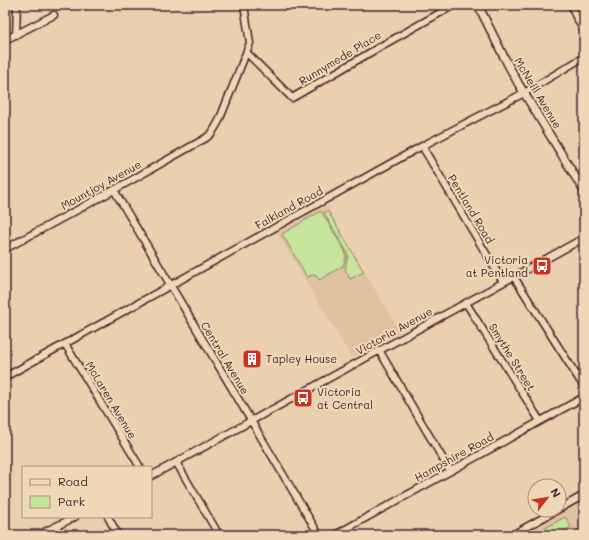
<svg xmlns="http://www.w3.org/2000/svg" width="589" height="540" font-family="Mali,sans-serif">
<style>
.built{fill:#e0c1a0}
.green{fill:#c7e49c;stroke:#888264}
.lines{fill:none;stroke-linecap:round;stroke-linejoin:round}
.minor-casing{stroke:#4a1f2b;stroke-width:9}
.tertiary-casing{stroke:#4a1f2b;stroke-width:10}
.minor{stroke:#efd8b8;stroke-width:6}
.tertiary{stroke:#efd8b8;stroke-width:7}
.labels{text-anchor:middle;stroke-width:4;stroke-linejoin:round;paint-order:stroke}
.street-label{font-size:11px;fill:#4a1f2b;stroke:#efd8b8}
.poi-label{font-size:11px;fill:#4a1f2b;stroke:#efd8b8;text-anchor:start}
</style>
<rect width="100%" height="100%" fill="#ead0af"/>
<filter id="ink" filterUnits="userSpaceOnUse"><feTurbulence type="fractalNoise" baseFrequency=".025" numOctaves="2"/><feDisplacementMap in="SourceGraphic" scale="8" xChannelSelector="R" yChannelSelector="G"/><feConvolveMatrix kernelMatrix="1 2 1 2 8 2 1 2 1" color-interpolation-filters="sRGB"/></filter>
<g filter="url(#ink)">
<!-- built -->
<path class="built" d="M326,206L400,332L352,358L277,233Z
M584,501V535H522L531,530Z"/>
<!-- green -->
<path class="green" d="M321,211L345,251L346,257L343,266L319,280L316,276L313,275L307,277L282,234Z
M328,211L364,272L350,279L345,269L348,256L347,252L324,213Z
M565,517L571,527L557,535H547L544,529Z"/>
<g class="lines">
<defs>
<path id="minor" d="M572,5L575,15L584,31
M16,35L17,5
M5,40L54,15
M247,53L292,98L383,45L454,5
M422,146L503,282
M114,190L319,535
M5,249L114,190L206,138L212,133L219,121L250,43L244,5
M514,277L584,387
M466,303L540,421
M65,344L140,467
M379,350L450,471
M5,377L422,146L524,93L584,57
M176,462L219,535
M151,476L584,238
M559,509L584,495
M108,517L118,535
M38,535L75,517
M335,535L584,397
M512,535L557,510"/>
<path id="tertiary" d="M478,5L504,57L518,83L584,191"/>
</defs>
<!-- minor casing -->
<use href="#minor" class="minor-casing"/>
<!-- tertiary casing -->
<use href="#tertiary" class="tertiary-casing"/>
<!-- minor -->
<use href="#minor" class="minor"/>
<!-- tertiary -->
<use href="#tertiary" class="tertiary"/>
</g>
</g>
<!-- icons -->
<defs>
<symbol id="bus-square" viewBox="-11 -11 22 22"><rect x="-9" y="-9" width="18" height="18" rx="4" fill="#c8321e" stroke="#efd8b8"/><path d="M-5-6H5V4H4V6H2V4H-2V6H-4V4H-5ZM-3.5-4V0h7V-4ZM-3.5 1.2v1.5H-2V1.2ZM2 1.2v1.5H3.5V1.2Z" fill="#fff"/></symbol>
<symbol id="building-square" viewBox="-11 -11 22 22"><rect x="-9" y="-9" width="18" height="18" rx="4" fill="#c8321e" stroke="#efd8b8"/><path d="M-4-6H4V6H1V3H-1V6H-4ZM-2.5-4.3h1.7v1.8h-1.7ZM.8-4.3h1.7v1.8H.8ZM-2.5-1h1.7V.8h-1.7ZM.8-1h1.7V.8H.8Z" fill="#fff"/></symbol>
</defs>
<g fill-rule="evenodd">
<use href="#bus-square" x="531" y="255" width="22" height="22"/>
<use href="#building-square" x="241" y="348" width="22" height="22"/>
<use href="#bus-square" x="292" y="387" width="22" height="22"/>
</g>
<g class="labels">
<!-- street labels -->
<g class="street-label">
<text transform="translate(340 58) rotate(-31)" y="4">Runnymede Place</text>
<text transform="translate(538 93) rotate(59)" y="4">McNeill Avenue</text>
<text transform="translate(101 185) rotate(-29)" y="4">Mountjoy Avenue</text>
<text transform="translate(289 208) rotate(-29)" y="4">Falkland Road</text>
<text transform="translate(471 209) rotate(59)" y="4">Pentland Road</text>
<text transform="translate(394 331) rotate(-29)" y="4">Victoria Avenue</text>
<text transform="translate(512 357) rotate(58)" y="4">Smythe Street</text>
<text transform="translate(225 358) rotate(59)" y="4">Central Avenue</text>
<text transform="translate(111 400) rotate(59)" y="4">McLaren Avenue</text>
<text transform="translate(454 457) rotate(-29)" y="4">Hampshire Road</text>
</g>
<!-- poi labels -->
<g class="poi-label">
<text x="528" y="264" text-anchor="end">Victoria<tspan x="528" dy="13">at Pentland</tspan></text>
<text x="266" y="363">Tapley House</text>
<text x="317" y="396">Victoria<tspan x="317" dy="13">at Central</tspan></text>
</g>
</g>
<!-- margin -->
<rect width="589" height="540" fill="none" stroke="#efd8b8" stroke-width="20"/>
<rect x="10" y="10" width="569" height="520" fill="none" stroke="#4a1f2b" stroke-width="1.5" filter="url(#ink)"/>
<!-- legend -->
<rect x="22" y="466" width="130" height="52" fill="#efd8b8" stroke="#ad8e80"/>
<rect x="30" y="479" width="20" height="6" fill="#efd8b8" stroke="#ad8e80"/>
<text x="58" y="486" font-size="12" fill="#4a1f2b">Road</text>
<rect x="30" y="496" width="20" height="12" fill="#c7e49c" stroke="#ad8e80"/>
<text x="58" y="506" font-size="12" fill="#4a1f2b">Park</text>
<!-- north arrow -->
<g transform="translate(547 498) rotate(59)"><circle r="19" fill="#efd8b8" stroke="#ad8e80"/>
<path d="M0-3L7 15L0 10L-7 15Z" fill="#c8321e"/>
<text y="-6" font-size="11" font-weight="bold" text-anchor="middle" fill="#4a1f2b">N</text>
</g>
</svg>
